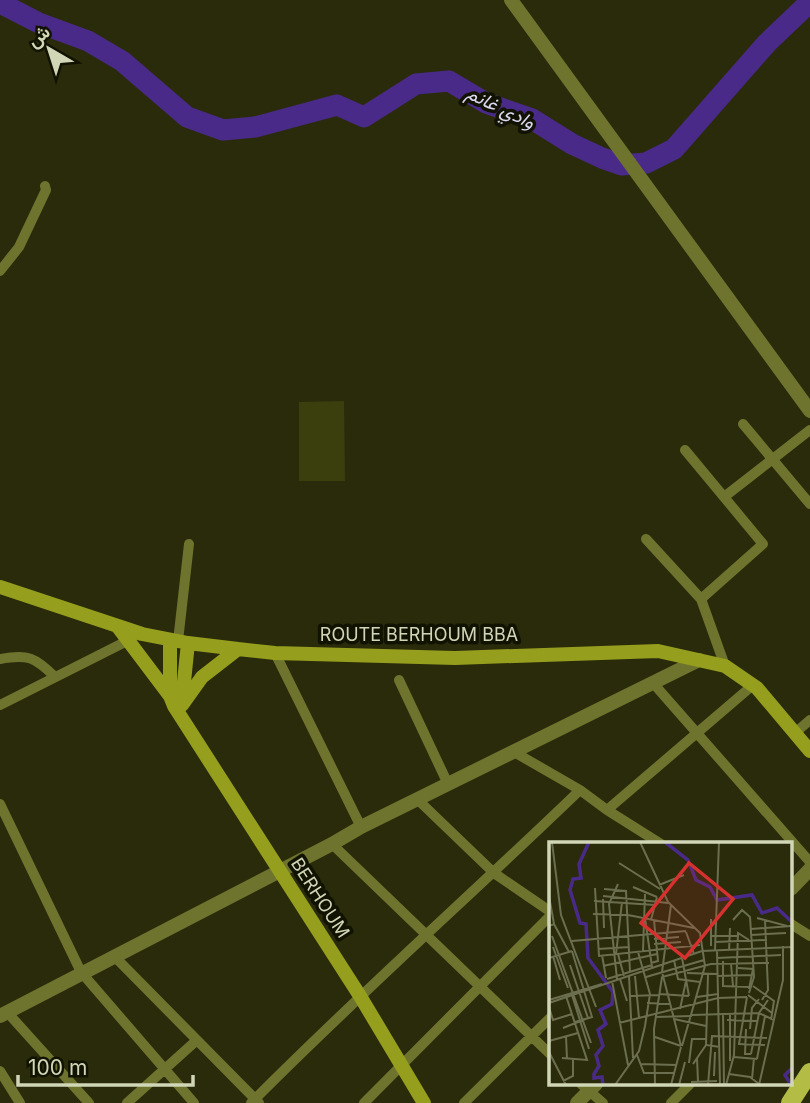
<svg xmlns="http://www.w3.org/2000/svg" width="810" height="1103" font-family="Inter,Vazirmatn,sans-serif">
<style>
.green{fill:#3b3f0e}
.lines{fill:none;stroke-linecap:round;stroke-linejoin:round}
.river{stroke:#4a2a89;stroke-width:21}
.minor{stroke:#6e742e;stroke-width:10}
.tertiary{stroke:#6e742e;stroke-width:14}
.secondary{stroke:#959e1d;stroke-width:14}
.primary{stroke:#b3bd46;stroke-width:18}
.labels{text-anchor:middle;stroke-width:7;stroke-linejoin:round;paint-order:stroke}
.street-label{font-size:18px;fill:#d1d6b6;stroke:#111300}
.water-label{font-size:19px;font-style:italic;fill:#ddd8f2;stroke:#111300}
.inset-river{fill:none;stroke:#4a2a89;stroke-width:3.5}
.inset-road{fill:none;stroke:#6c6f4f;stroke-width:2}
.view{fill:#d6312f;fill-opacity:0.15;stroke:#d6312f;stroke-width:3.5}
.inset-edge{fill:none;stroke:#d1d6b6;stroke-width:3.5}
</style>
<rect width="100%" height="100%" fill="#292b0b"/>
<!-- green -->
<path class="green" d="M344,401L345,481H299V402Z"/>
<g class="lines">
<!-- river -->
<path class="river" d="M0,3L39,23L88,41L122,61L187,117L223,130L255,127L337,105L364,117L416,84L449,81L486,103L532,119L572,144L602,158L622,165L646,163L674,149L767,43L810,2"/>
<!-- minor -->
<path class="minor" d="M0,271L19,247L46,190L45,186
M743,424L810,504
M685,450L763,544L701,599L725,666
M724,497L810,430
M646,539L701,599
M178,641L189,544
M275,653L361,827
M0,659C28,654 35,657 55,677
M399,680L448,784
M653,683L810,862
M0,705L133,638
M795,733L810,720
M514,752L580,790L607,810L661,844
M417,799L494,873L551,912
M0,804L81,972L194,1103
M607,810L753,685
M332,844L551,1055
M791,924L810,936
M115,957L259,1103
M7,1012L89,1103
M0,1071L20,1103
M581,1084L603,1103
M127,1103L197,1040
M251,1103C358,995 471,895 580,790
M364,1103L551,915
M464,1103L551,1017
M671,1103L690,1084"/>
<!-- tertiary -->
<path class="tertiary" d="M511,0L810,411
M791,889L810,869
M0,1016L332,844L361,827L699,660
M577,1103L596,1084"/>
<!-- secondary -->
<path class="secondary" d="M0,587L142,634L188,643L238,649L275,653L455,658L658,651L725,666L757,688L810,751
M118,627L170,696
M170,640V696L174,706L360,996L424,1103
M182,701L188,643
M182,705L202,677L238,649"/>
<!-- primary -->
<path class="primary" d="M790,1103L810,1072"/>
</g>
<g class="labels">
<!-- street labels -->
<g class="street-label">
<text x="419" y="641">ROUTE BERHOUM BBA</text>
<text transform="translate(320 898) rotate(57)" y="6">BERHOUM</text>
</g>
<!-- water labels -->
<g class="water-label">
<text transform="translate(501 107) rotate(26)" y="7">وادي غانم</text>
</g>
</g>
<!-- overview -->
<g transform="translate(549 842)">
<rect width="243" height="243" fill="#292b0b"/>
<path class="inset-river" d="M40,0L30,22L32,36L24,37L21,48L31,81L37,82L39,116L64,150L63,162L51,168L57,182L49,188L54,204L47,213L50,224L45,232V236L53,235L54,243M116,0L139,18L147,38L161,45L168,58L203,53L213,71L228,66L244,81M242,243L236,233L244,225"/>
<path class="inset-road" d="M3,0L12,73L47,165M91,0L119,60L151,91L156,124L133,204M70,21L111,47M110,43L135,33M84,45L108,55M46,46L50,114L151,103M55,47L77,49L81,130M0,54L5,82M54,54L119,61M54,57L55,86M45,59L106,63M122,63L113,130L132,204M44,72L79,73L145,86M96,76L103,125M208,76L238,84M162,77V104M102,78L108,55M184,78L193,68L201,75L205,135L200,151M0,84L5,82L20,110M202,87L242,84M137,90L145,112M202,93L237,91M3,94L42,201M163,94H189M105,97L130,95M23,99L137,89M166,100L218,98M105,102L132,100M4,105L19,146M49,107L80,105M166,108L170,0M168,108L171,243M23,109L43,175L26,180M94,109L96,52M180,109L181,86M67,112L73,60M69,112L75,134M53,113L57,136M4,114L11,138M0,116L23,109M133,116L140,154M168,116L232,113M125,118L129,137L151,140M174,119V144M102,121L109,119L105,78M182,122L184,144M21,123L39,176M54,124L108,112M189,126L204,127L200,147M138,131L168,132M159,132L157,203L171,205M80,134L84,216M86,134L90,176M168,134L203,133M97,135L155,118M58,137L103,123M68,137L60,62L69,42M71,137L78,159M63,139L79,223M173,144L200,145M204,144L225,159L222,178M110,152L140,154M23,153L40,207M199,153L223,171M81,154L110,153M148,155L169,152M0,158L53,142M213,158L219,148L216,78M0,161L153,109L244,105M98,161L121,162M0,165L4,178L23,172M131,167L137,139M174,171L175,243M181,171V219M143,173L210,171L225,178M106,175L143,174M125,177L157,184M178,178L208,179M70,181L169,156L198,155M14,186L39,176M197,187L196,212H202M201,187L203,166L210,157M17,194L18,217M106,195L132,204M0,199L29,191M189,202L216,203M190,202L198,155M0,210L17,243M202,212L210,171L219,158M88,213L95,231H125M185,215L208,217M13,216L38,218L17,154M148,216L149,240M208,217L216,174M140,221L143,197H157M91,222L127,223M144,222L157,203M180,232L201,235L210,242M165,234L166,210M203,237L205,216M14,239L24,234V217M142,240L168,239M66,243L90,209L96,184L101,152L89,110M106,243L105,187L113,135L162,122L220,121M122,243L132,205M130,243L136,220M159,243L163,194L218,196M177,243L185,213L189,91L200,98M210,243L234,138V104"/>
<path class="view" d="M140,21L184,57L136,116L92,81Z"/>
<rect width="243" height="243" class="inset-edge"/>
</g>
<!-- north arrow -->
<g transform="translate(49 49) rotate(321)" stroke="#111300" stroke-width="5" paint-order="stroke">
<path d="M0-5L12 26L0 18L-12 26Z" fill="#d1d6b6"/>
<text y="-10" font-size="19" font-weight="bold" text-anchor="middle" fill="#d1d6b6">ش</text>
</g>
<!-- scale -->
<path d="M18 1075v10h175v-10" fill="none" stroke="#d1d6b6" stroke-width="3.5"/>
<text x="28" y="1075" font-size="21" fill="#d1d6b6" stroke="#111300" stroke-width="5" paint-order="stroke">100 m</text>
</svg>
